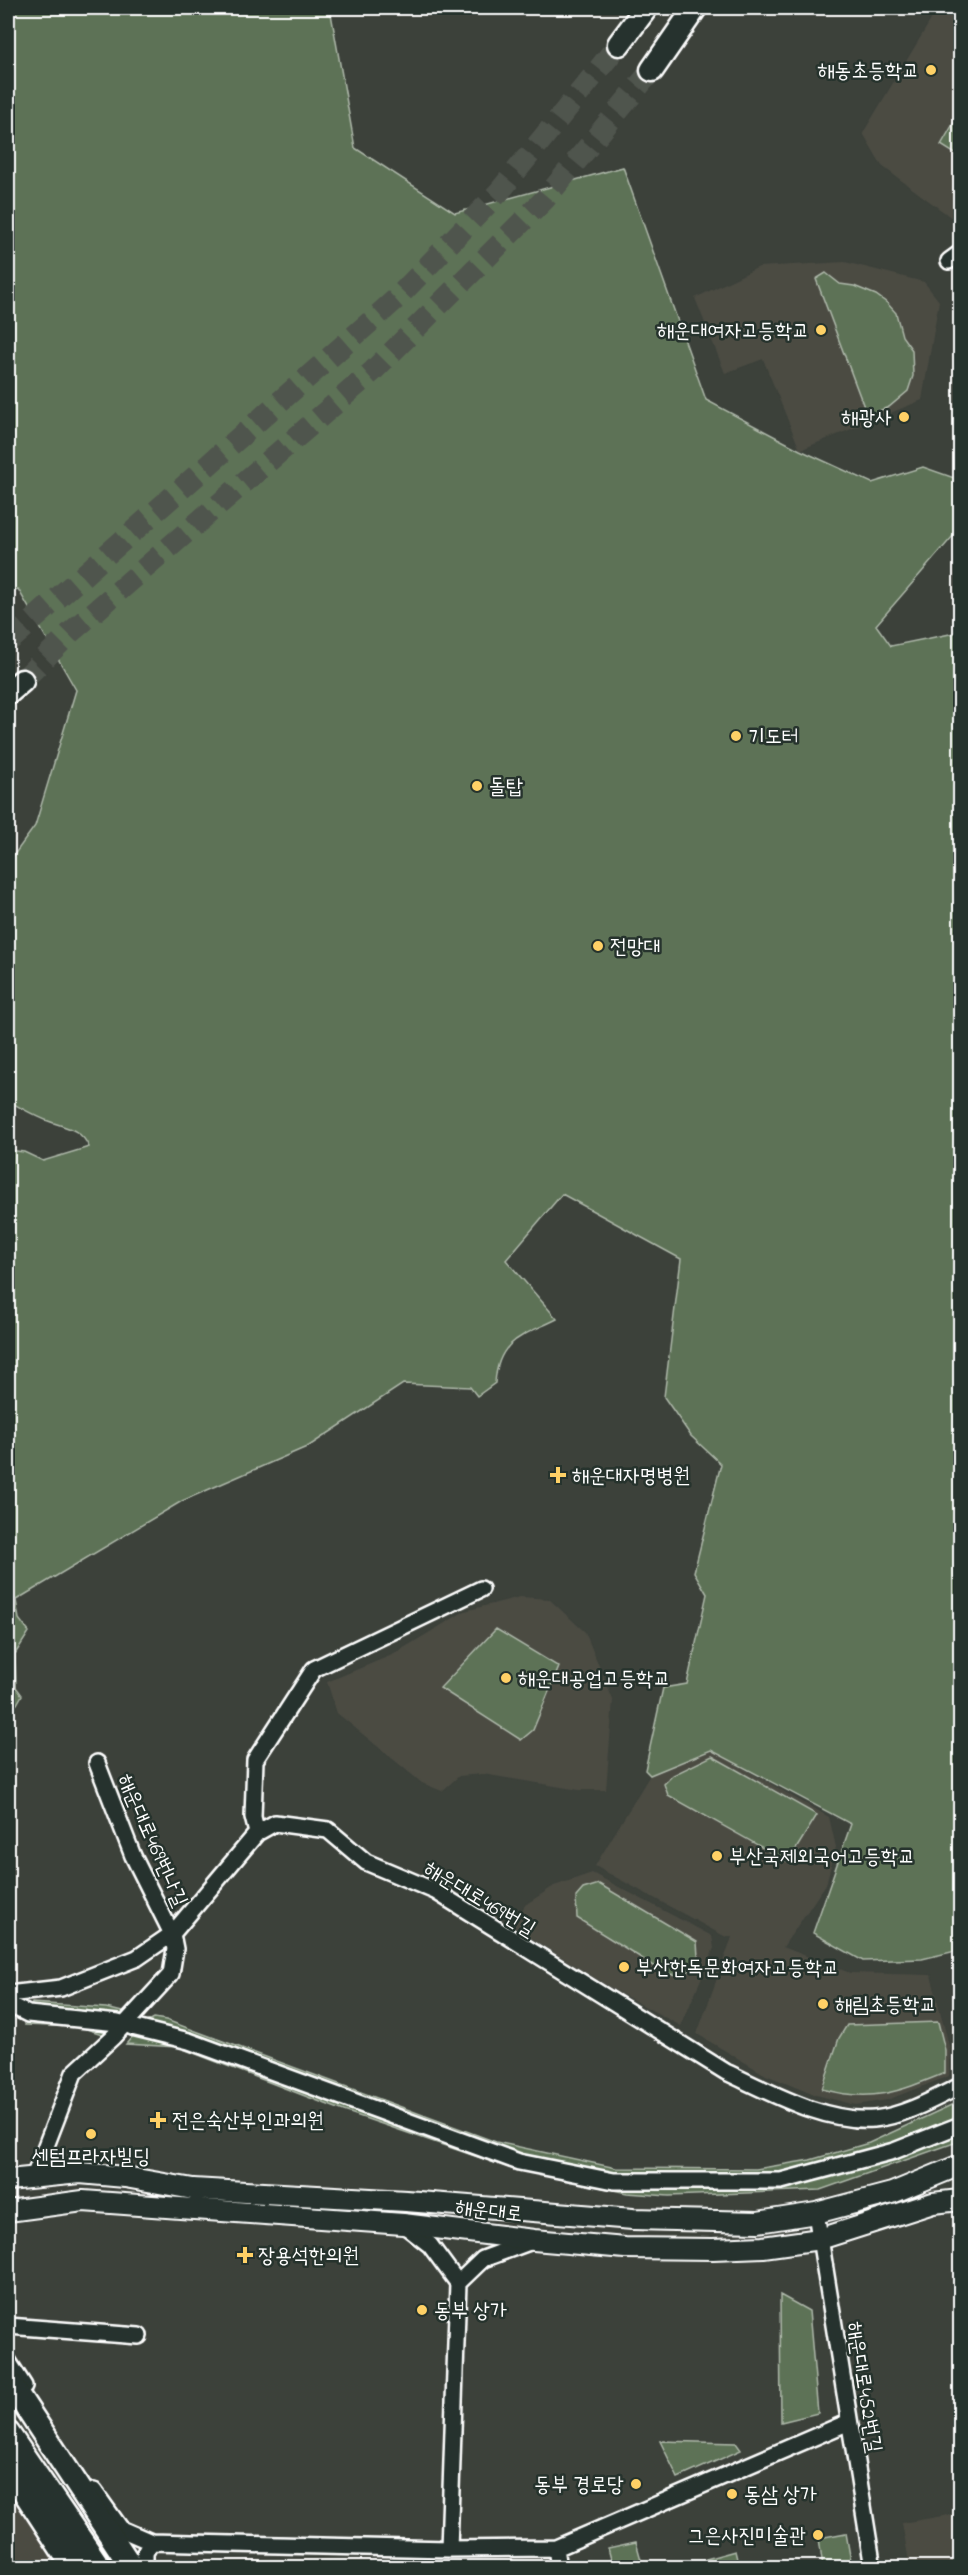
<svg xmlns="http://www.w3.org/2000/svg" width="968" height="2575" font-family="'Indie Flower','Poor Story',sans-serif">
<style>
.built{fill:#4b4b43}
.green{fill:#5d7256;stroke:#aeb8aa;stroke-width:1.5}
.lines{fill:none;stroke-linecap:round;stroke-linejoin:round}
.highway-tunnel{stroke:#50544e;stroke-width:22;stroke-dasharray:22 11;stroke-linecap:butt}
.minor-casing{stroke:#fff;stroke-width:20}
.major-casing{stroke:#fff;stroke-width:24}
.highway-casing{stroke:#fff;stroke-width:27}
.minor{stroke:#26332d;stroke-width:15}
.major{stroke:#26332d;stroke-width:20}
.highway{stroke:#26332d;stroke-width:22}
.poi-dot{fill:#ffd166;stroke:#26332d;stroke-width:2}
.labels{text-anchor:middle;stroke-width:5;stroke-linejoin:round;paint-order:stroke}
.poi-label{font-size:21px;fill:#fff;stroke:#26332d;text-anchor:start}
.street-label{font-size:21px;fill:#fff;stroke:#26332d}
</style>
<rect width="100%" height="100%" fill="#3c413a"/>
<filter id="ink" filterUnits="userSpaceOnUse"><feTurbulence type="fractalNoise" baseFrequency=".0167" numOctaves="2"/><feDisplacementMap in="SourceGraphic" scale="12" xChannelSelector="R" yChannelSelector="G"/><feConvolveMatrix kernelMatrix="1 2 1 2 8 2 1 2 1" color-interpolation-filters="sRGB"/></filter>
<g filter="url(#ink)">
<!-- built -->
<path class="built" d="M938,8H960V224L882,166L863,133Z
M845,262L924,282L939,301L922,400L800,450L763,359L725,373L695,298L759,267Z
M520,1597L549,1599L585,1632L613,1700L606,1790H579L483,1774L459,1776L442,1791L422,1783L337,1713L327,1682L392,1655L465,1611Z
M711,1750L829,1817L836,1847L826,1884L783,1947L850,1973L931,1975L950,2050L949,2076L887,2100L856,2105L812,2094L766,2075L697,2034L732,1937H726L595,1866L650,1775Z
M592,1873L712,1936L714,1948L681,2026L616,1991L513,1927L525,1905L554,1886Z
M8,2493L60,2567H8Z
M960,2513V2567H910L902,2523Z"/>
<!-- green -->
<path class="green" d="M8,8H330L355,148L455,213L623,167L706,400L800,450L872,483L923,467L960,480V528L876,625L891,646L960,632V1950L922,1959L863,1961L813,1933L851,1824L711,1750L650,1775L645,1770L663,1688L687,1684L707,1594L694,1572L721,1464L691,1436L664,1397L681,1259L562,1194L506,1260L557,1319C523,1336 498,1339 495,1383L477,1396L470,1387L403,1384L309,1446L182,1501L16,1600L19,1619L29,1632L15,1654L16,1687L22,1695L17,1704L8,1710V1150L24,1152L43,1161L89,1147C81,1129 68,1128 51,1122C36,1117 22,1108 8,1101V863L35,826L76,690L18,589L8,592Z
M960,112V157L941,145Z
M826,273L840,284L854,286L876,295L887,303L896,313L902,336L912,350L913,376L908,391L889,407L867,415L816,279Z
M496,1629L559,1667L533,1730L521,1740L440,1688Z
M712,1756L817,1815L788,1862L668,1795L664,1784L673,1775Z
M599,1884L697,1942L698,1957L686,1975L667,1974L577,1918L576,1897L583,1889Z
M32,2003L106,2008L126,2013L105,2035L80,2027L25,2025Z
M154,2018L166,2020L496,2142L616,2168L756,2169L810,2160L869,2143L960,2101V2141L820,2190L669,2196L627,2193L507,2167L344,2111L178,2047L126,2044L143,2024Z
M938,2022L945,2050V2073C898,2092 872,2103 822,2089L839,2038L847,2025Z
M780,2295L809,2311L818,2413L781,2422Z
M660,2441L736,2443L741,2450L678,2478Z
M846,2533L852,2567H823L819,2538Z
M636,2542L643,2567H613L608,2548Z
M735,2551L739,2567H709L706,2559Z"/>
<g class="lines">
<!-- highway-tunnel -->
<path class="highway-tunnel" d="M8,642L396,299L500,191L619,44
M22,681L70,633L373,371L545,199L652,70"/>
<defs>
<path id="minor" d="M949,261L960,253
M257,1833L253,1817L255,1760L314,1669L481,1589
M8,1994L61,1988L137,1958L172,1934L257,1833L275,1823L328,1830L366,1862L435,1891L726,2072C770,2092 824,2123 874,2119C904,2116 934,2099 960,2086
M8,2004L28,2014L118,2023
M132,2027L189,2041L519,2162L614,2181H781L894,2151L960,2125
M34,2177L74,2073L113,2037L171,1974L175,1949L172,1934L133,1856L97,1763
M816,2213L873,2568
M403,2224L430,2245L458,2283L449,2549
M458,2283L483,2259L532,2241
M8,2326L139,2336
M8,2361L24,2386
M94,2491L121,2529L151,2542L449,2549L556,2548L849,2422
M556,2548L559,2568
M145,2568V2553L151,2542"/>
<path id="major" d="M8,2180L80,2173L125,2177L193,2189L406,2201L633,2219L758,2222L816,2213L892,2193L960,2165
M8,2211L83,2201L403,2224L534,2240L625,2248L713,2249L763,2247L820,2239L933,2203L960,2200"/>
<path id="highway" d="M619,44L646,8
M652,70L695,8
M8,693L22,681
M8,2380L132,2568
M8,2433L100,2568
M8,2467L74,2568"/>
</defs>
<!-- minor casing -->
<use href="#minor" class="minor-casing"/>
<!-- major casing -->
<use href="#major" class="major-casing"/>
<!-- highway casing -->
<use href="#highway" class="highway-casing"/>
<!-- minor -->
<use href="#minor" class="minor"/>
<!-- major -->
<use href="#major" class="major"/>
<!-- highway -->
<use href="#highway" class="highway"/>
</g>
</g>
<!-- markers -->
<g class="poi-dot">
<circle cx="931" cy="70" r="6"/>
<circle cx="821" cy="330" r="6"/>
<circle cx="904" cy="417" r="6"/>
<circle cx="736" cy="736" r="6"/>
<circle cx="477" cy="786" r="6"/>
<circle cx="598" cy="946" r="6"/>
<path d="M555 1466h6v6h6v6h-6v6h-6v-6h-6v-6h6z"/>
<circle cx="506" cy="1678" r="6"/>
<circle cx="717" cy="1856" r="6"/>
<circle cx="624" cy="1967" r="6"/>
<circle cx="823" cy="2004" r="6"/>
<path d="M155 2111h6v6h6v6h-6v6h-6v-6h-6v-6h6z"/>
<circle cx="91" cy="2134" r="6"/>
<path d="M242 2246h6v6h6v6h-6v6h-6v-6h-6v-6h6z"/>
<circle cx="422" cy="2310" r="6"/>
<circle cx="636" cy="2484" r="6"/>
<circle cx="732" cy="2494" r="6"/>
<circle cx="818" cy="2535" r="6"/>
</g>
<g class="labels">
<!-- poi labels -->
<g class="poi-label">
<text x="919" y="77" text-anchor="end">해동초등학교</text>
<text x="809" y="337" text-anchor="end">해운대여자고등학교</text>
<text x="892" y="424" text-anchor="end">해광사</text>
<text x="748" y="743">기도터</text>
<text x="489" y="793">돌탑</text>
<text x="610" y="953">전망대</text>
<text x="572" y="1482">해운대자명병원</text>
<text x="518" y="1685">해운대공업고등학교</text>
<text x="729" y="1863">부산국제외국어고등학교</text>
<text x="636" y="1974">부산한독문화여자고등학교</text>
<text x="835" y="2011">해림초등학교</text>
<text x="172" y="2127">전은숙산부인과의원</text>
<text x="91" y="2163" text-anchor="middle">센텀프라자빌딩</text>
<text x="258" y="2262">장용석한의원</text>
<text x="434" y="2317">동부 상가</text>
<text x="624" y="2491" text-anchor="end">동부 경로당</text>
<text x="744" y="2501">동삼 상가</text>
<text x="806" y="2542" text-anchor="end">그은사진미술관</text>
</g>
<!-- street labels -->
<g class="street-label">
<text transform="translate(153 1840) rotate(66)" y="7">해운대로469번나길</text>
<text transform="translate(480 1898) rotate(31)" y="7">해운대로469번길</text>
<text transform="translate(489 2210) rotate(7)" y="7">해운대로</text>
<text transform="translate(865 2387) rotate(81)" y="7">해운대로452번길</text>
</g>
</g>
<!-- margin -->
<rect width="968" height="2575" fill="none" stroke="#26332d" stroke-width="30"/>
<rect x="15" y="15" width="938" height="2545" fill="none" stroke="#fff" stroke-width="2" filter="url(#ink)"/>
</svg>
